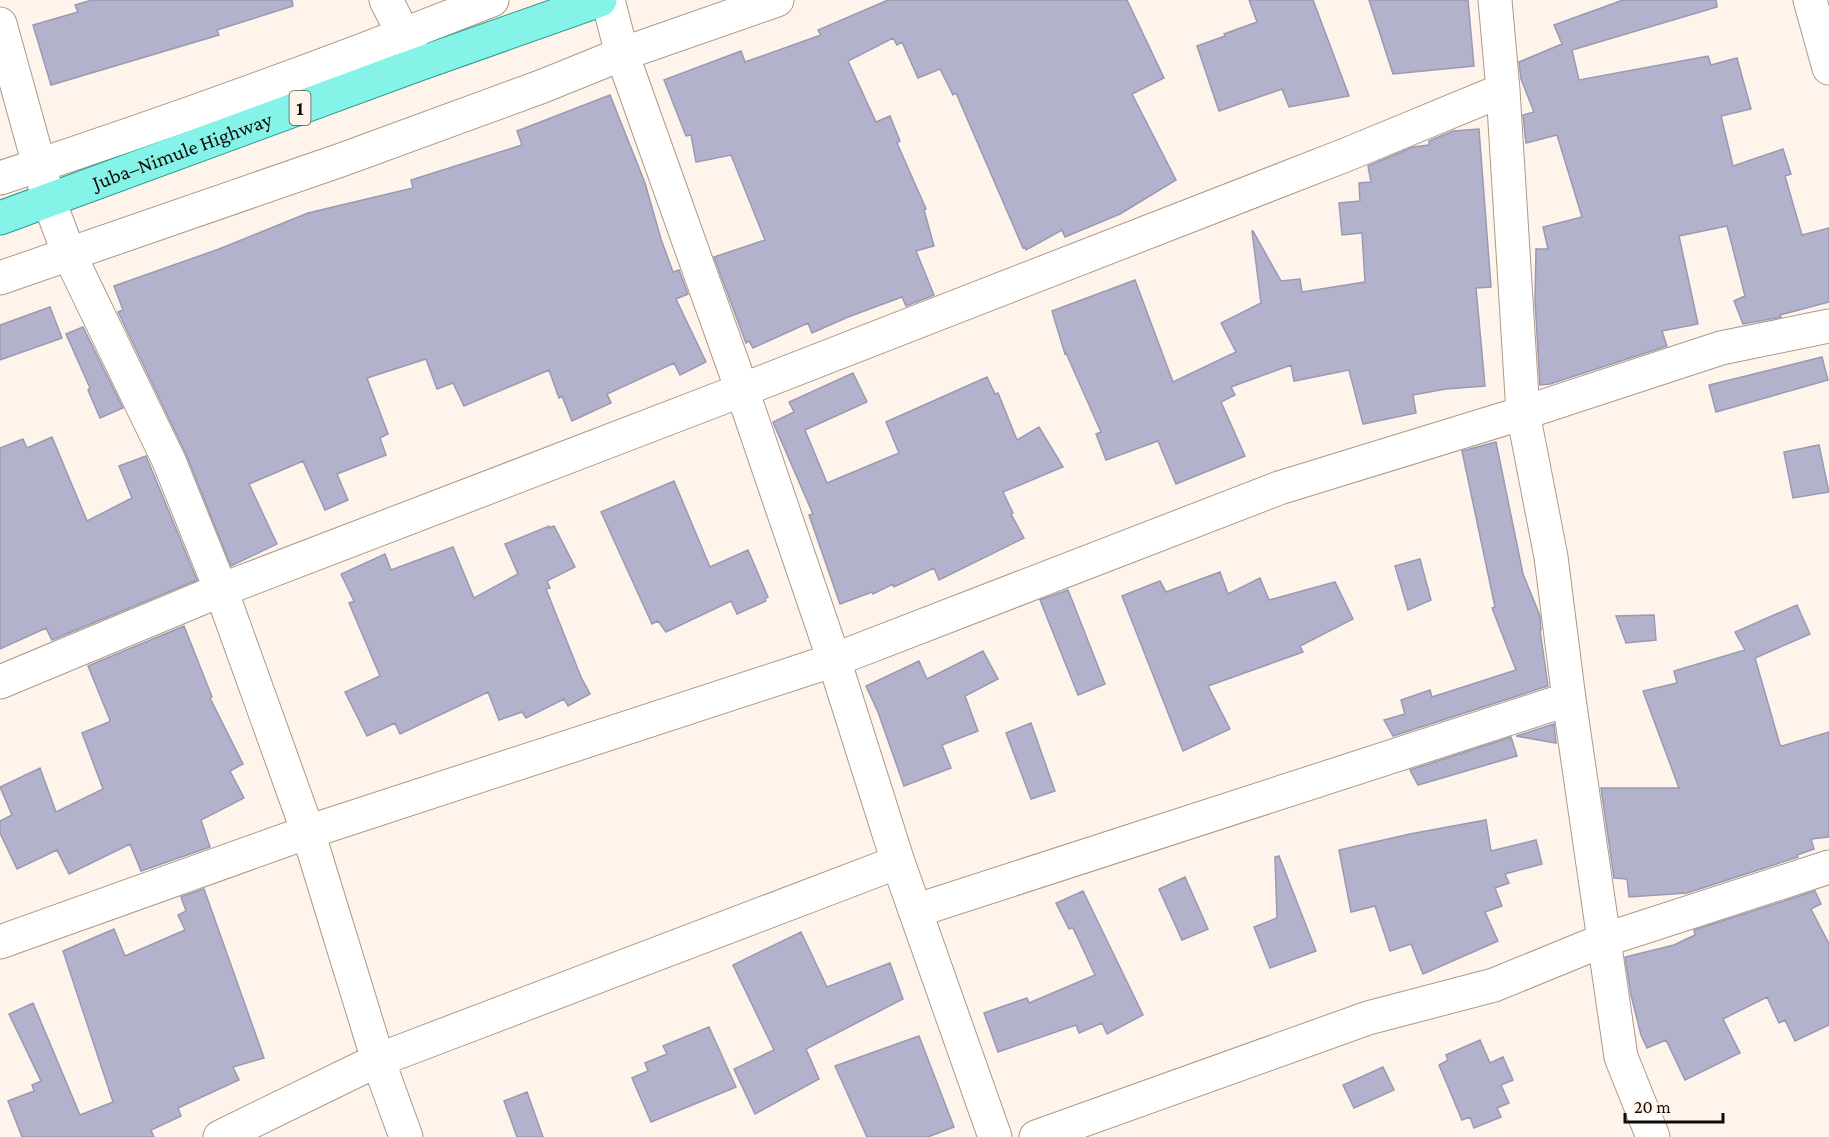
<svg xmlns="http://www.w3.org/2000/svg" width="1829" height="1137" font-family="'Crimson Pro',serif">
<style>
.building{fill:#b2b2cd;stroke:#9999b3;stroke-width:1.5}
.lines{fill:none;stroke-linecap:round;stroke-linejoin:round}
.minor-casing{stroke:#ae9985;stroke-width:35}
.primary-casing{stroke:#289d8f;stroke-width:35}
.minor{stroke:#fff;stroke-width:33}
.primary{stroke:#85f3e8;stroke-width:33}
.labels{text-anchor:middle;stroke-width:6;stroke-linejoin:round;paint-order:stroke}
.shield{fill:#fef4ec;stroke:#59514a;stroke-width:1.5}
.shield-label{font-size:20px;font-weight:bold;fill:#120b05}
.street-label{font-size:21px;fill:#120b05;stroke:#fef4ec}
</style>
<rect width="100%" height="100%" fill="#fef4ec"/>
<!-- building -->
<path class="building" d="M92,0H292L293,6L217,30L219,35L51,85L33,25L78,12L75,5Z
M888,0H1127L1164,78L1132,94L1176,180L1120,214L1065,237L1062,230L1026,250L1025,247L1023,248L956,93L953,95L940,69L918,78L902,42L897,45L893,38L848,61L876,122L890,116L900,141L897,143L926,209L924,210L934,246L916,251L934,295L906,306L902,297L848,317L812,333L808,323L753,348L749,341L746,343L714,257L765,240L731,155L696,162L691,135L686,136L664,80L741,51L745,62L821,35L818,30Z
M1249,0H1313L1349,96L1289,107L1282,89L1219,111L1197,46L1225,36L1224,34L1257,22Z
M1369,0H1468L1474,66L1393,74Z
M1623,0H1716L1717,7L1572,50L1579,80L1708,56L1711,65L1737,58L1751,109L1721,116L1733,166L1783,149L1791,174L1785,176L1802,235L1829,228V302L1780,315L1781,317L1743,324L1734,301L1745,296L1727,226L1679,236L1698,324L1662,331L1667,346L1550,384L1540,385L1535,301L1536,249H1548L1543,227L1582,217L1557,135L1526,143L1523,115L1534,112L1521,79L1519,62L1562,44L1554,25Z
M610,95L645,183L661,239L673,272L679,270L688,294L676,299L706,362L680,375L674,363L607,394L611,403L572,421L562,396L559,398L549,370L464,406L453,383L437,389L426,359L367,378L388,434L380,438L386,455L337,474L348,500L325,510L303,461L249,484L277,544L231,566L186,454L118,312L123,310L114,286L219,249L308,213L413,188L411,180L522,145L517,131Z
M1479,129L1491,287L1476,288L1485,386L1446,389L1413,395L1416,413L1363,424L1349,370L1294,381L1291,365L1231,387L1235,395L1221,402L1245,456L1176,484L1158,441L1106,460L1096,434L1101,432L1066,353L1065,354L1052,311L1135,280L1173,382L1236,352L1221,323L1261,303L1252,231H1253L1281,281L1300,279L1302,292L1365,282L1362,233L1342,235L1339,203L1360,201L1359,183L1371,182L1368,166L1413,147L1429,145V141L1453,131Z
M50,307L62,338L0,360V325Z
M83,327L123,408L100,418L88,390L90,388L66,334Z
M1822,357L1828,380L1716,412L1709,385Z
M853,373L867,402L805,430L827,483L899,453L886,422L987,377L995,394L998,393L1017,440L1039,427L1063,467L1003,492L1013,513L1011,514L1024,538L939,580L934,568L894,587L893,584L873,594L872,592L840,604L809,515L813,514L773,422L794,412L789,402Z
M52,437L87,521L132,498L119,466L146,456L197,580L52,640L46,628L0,649V448L23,439L27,448Z
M1496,442L1523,574L1540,616L1541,630H1540L1548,686L1393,736L1384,720L1405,714L1401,700L1430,690L1432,697L1516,670L1492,608L1495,607L1462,451Z
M1819,445L1829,492L1793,498L1784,452Z
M674,481L710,567L748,550L768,597L765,599L766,601L737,614L731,601L666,632L658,621L652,624L601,512Z
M549,526V528L554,526L575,567L547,581L550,588L546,589L581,677L590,694L568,706L564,699L526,718L522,712L499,720L488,692L400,734L395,723L367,736L345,692L380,676L349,603L354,601L341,574L385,554L391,570L453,547L474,598L518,574L505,544Z
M1420,559L1431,600L1408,610L1395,566Z
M1220,572L1228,594L1260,578L1269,600L1335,582L1353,619L1300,646L1303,652L1208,686L1230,729L1183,751L1122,596L1160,581L1166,592Z
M1068,590L1105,684L1078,695L1040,600Z
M1797,605L1810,634L1755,658L1780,745L1782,746L1829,732V837L1811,839L1814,849L1797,855L1798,857L1687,893L1629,897L1627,879L1614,878L1601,788H1679L1643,691L1677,683L1674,671L1745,650L1735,632Z
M1654,615L1656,640L1626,643L1616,616Z
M184,626L212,697L210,698L243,764L230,771L244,798L201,820L210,847L141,871L130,844L69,874L57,850L17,869L0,833V821L12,815L0,787L40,768L56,812L103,789L82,733L109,722L110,720L88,666Z
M983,651L998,679L965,696L978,731L942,745L951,768L904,786L878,712L866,686L919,661L927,679Z
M1031,723L1055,791L1031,799L1006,733Z
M1554,724L1556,743L1516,736Z
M1511,737L1517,756L1418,785L1410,770Z
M1486,820L1491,851L1536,840L1542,864L1505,874L1509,883L1495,888L1502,906L1485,912L1498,941L1423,974L1411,944L1390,951L1375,906L1351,912L1339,850L1410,834Z
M1279,856L1316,951L1270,968L1254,927L1277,918L1275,857Z
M1185,877L1208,929L1182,940L1159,889Z
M204,889L264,1058L233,1067L239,1080L178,1108L181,1116L151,1130L154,1137H22L8,1101L34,1091L32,1085L41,1081L9,1014L33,1003L80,1115L113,1102L63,951L114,929L125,956L185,930L178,915L186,911L181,897Z
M1083,891L1143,1015L1107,1034L1102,1023L1079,1033L1076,1025L998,1052L984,1013L1027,998L1029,1003L1095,975L1073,928L1069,929L1056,903Z
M1815,891L1821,904L1811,909L1829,944V1025L1795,1041L1785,1020L1779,1023L1767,997L1723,1019L1740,1053L1685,1080L1666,1040L1647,1048L1641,1035L1631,995L1625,957L1674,945L1695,935L1694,930Z
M801,932L827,987L890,963L903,999L806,1049L819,1079L755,1114L734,1069L774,1050L733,965Z
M709,1027L736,1087L651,1122L632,1078L648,1071L645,1063L667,1054L663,1046Z
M919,1036L954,1127L928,1137H867L835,1066Z
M1480,1040L1490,1063L1503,1057L1513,1080L1501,1085L1509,1103L1497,1108L1501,1117L1474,1128L1470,1117L1462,1120L1439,1065L1448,1060L1446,1055Z
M1383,1067L1394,1090L1354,1108L1343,1085Z
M527,1092L543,1137H517L504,1101Z"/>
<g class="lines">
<defs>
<path id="minor" d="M386,0L414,55
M608,0L622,54L742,390L834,660L898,862L995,1137
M1495,0L1503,90L1523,413L1551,557L1569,699L1621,1057L1653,1137
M1810,0L1829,68
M0,24L49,201L69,254L169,461L221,590L308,832L378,1060L406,1137
M0,178C166,124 330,64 492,0
M0,278L341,160L543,86L622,54L777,0
M0,682L221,590L742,390L1348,154L1503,90
M915,911L1569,699
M0,942L308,832L834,660L1279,488L1523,413L1721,348L1829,326
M220,1137L378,1060L898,862
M1036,1137L1368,1018L1494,985L1604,940L1829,867"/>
<g id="primary">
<path id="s1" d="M0,218L419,64L600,0"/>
</g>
</defs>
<!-- minor casing -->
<use href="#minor" class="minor-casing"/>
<!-- primary casing -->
<use href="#primary" class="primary-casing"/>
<!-- minor -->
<use href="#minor" class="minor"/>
<!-- primary -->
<use href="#primary" class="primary"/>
</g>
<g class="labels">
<!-- shield labels -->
<rect class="shield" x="289.5" y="91" width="21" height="34" rx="4.5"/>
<g class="shield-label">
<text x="300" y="115">1</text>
</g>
<!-- street labels -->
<g class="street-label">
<text dy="7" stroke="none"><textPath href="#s1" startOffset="194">Juba–Nimule Highway</textPath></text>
</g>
</g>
<!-- scale -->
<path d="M1625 1113v9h98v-9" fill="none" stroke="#120b05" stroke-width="3"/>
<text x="1634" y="1113" font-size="18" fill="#120b05" stroke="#fef4ec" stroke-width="4.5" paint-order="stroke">20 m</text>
</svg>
